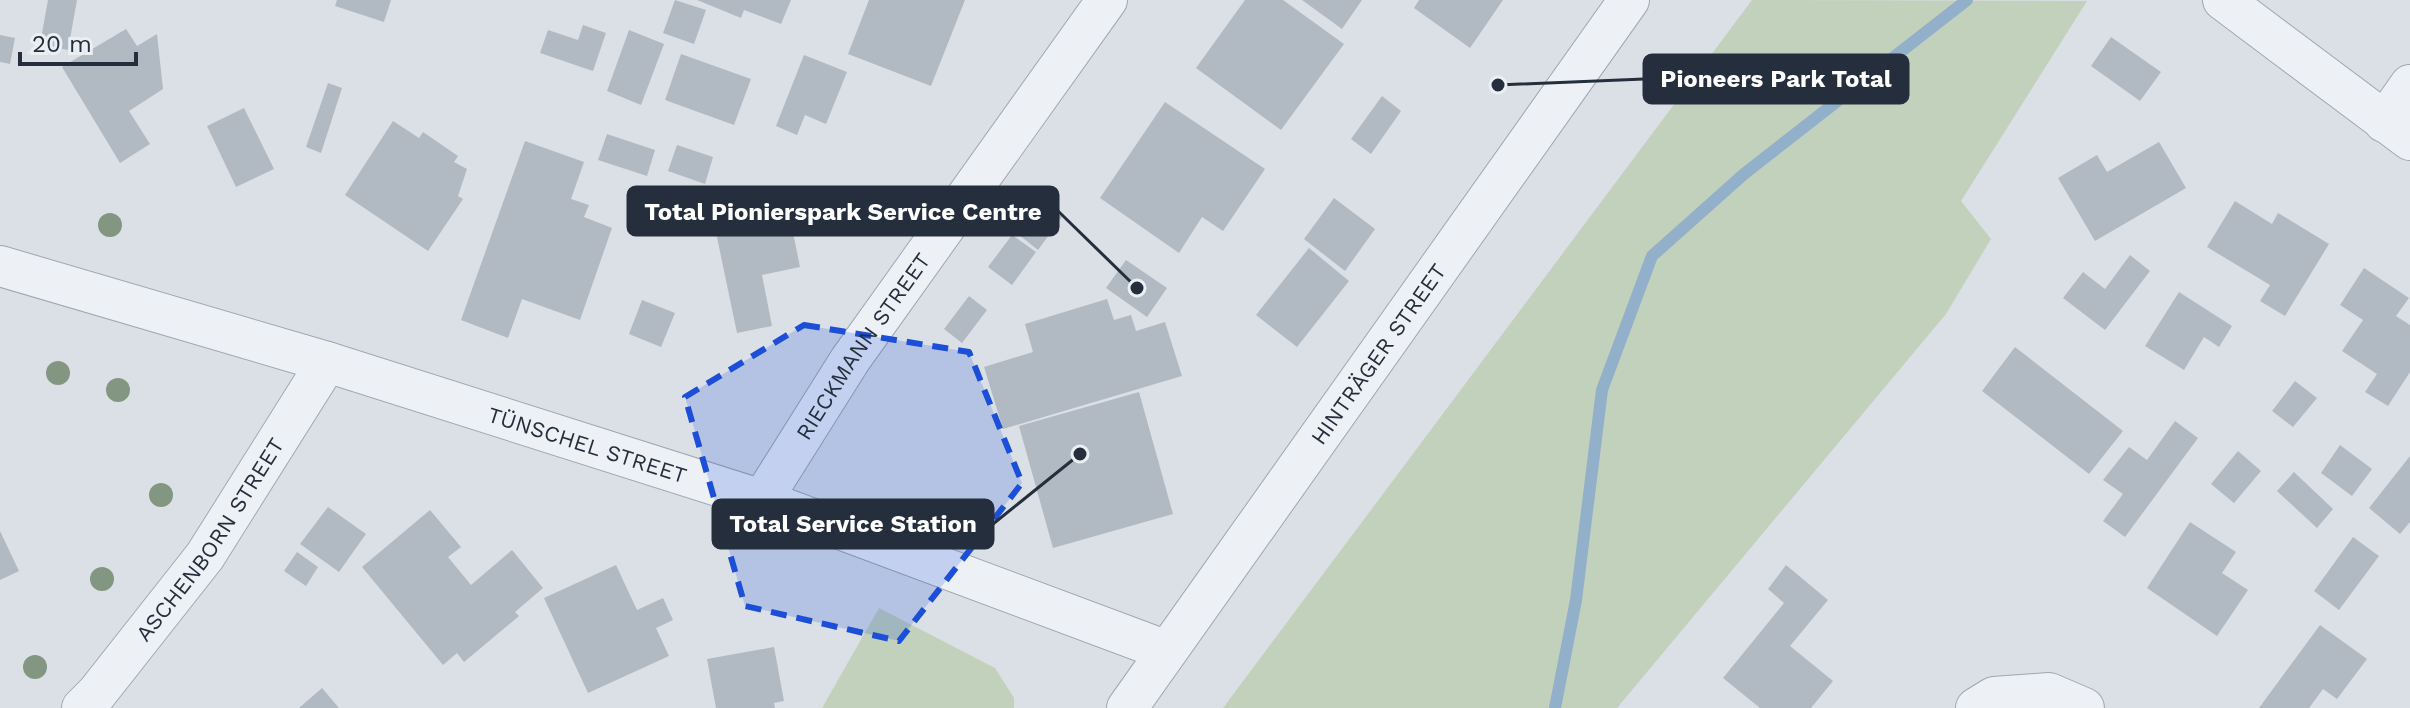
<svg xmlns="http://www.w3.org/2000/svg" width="2410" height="708" font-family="'Work Sans',sans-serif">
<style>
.green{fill:#c2d1bb}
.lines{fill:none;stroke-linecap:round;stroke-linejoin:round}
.stream{stroke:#92b0ca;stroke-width:12}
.building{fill:#b1b9c3}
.minor-casing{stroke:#a0a7b0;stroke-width:42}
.minor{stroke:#edf0f5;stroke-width:40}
.tree{fill:#829682}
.marked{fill:#1d4ed8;fill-opacity:0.2;stroke:#1d4ed8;stroke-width:6;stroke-dasharray:16 10;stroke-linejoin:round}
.labels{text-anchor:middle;stroke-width:6;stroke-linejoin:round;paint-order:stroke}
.street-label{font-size:22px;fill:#242e3d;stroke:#eaeff4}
.leader{fill:none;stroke:#242e3d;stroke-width:3}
.callout-dot{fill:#242e3d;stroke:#eaeff4;stroke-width:3}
.callout{fill:#242e3d;stroke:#242e3d;stroke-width:3}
.callout-label{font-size:24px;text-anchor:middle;font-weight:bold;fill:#fff}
</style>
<rect width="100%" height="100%" fill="#dae0e6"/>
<!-- green -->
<path class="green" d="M1752,0L2087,1L1961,201L1991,239L1946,314L1617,708H1223Z
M879,608L995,668L1014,698V708H822Z"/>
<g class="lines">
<!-- stream -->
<path class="stream" d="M1555,708L1576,600L1602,390L1652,256L1744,174L1967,0"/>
</g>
<!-- building -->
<path class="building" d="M48,0H77L68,50L40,44Z
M337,0H391L384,22L335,6Z
M675,0L706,10L694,44L663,33Z
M697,0H791L781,24L744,10L741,18Z
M869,0H965L931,86L848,54Z
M1245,0H1283L1344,44L1281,130L1196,68Z
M1302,0H1362L1342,29Z
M1419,0H1503L1470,48L1414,8Z
M583,25L606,33L593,71L540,53L548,30L578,40Z
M126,29L137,46L157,34L163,89L129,111L150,144L120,163L62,67Z
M629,30L664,44L641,105L607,91Z
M0,35L15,38L10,64L0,62Z
M2111,37L2161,72L2140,101L2091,66Z
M681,54L751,79L734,125L665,100Z
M804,55L847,72L826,124L805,115L797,135L776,126Z
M328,83L342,88L321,153L306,147Z
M1382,96L1401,111L1371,154L1351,139Z
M1165,102L1265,169L1223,231L1202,217L1179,253L1100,198Z
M244,108L274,169L236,187L207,126Z
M393,121L419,138L423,132L458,156L454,162L467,169L458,196L463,199L428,251L345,195Z
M607,134L655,150L647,176L598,160Z
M525,141L584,162L571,199L589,205L584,217L612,228L580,320L522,299L508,338L461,320Z
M2159,142L2186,188L2095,241L2058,178L2097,155L2107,172Z
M677,145L713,157L705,184L668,171Z
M1038,198L1062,217L1038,250L1014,231Z
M1334,198L1375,229L1345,271L1304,239Z
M2235,201L2272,224L2278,213L2329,244L2285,316L2260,301L2270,285L2207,247Z
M787,203L800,267L762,275L772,326L737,333L713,218Z
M1012,235L1036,252L1012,285L988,267Z
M1309,248L1349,281L1297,347L1256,315Z
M2130,255L2150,271L2105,330L2063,298L2083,272L2105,289Z
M1126,260L1167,288L1147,317L1106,288Z
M2364,268L2409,298L2396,316L2410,325V372L2388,406L2365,392L2377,374L2342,351L2363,320L2340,305Z
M2179,292L2232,326L2219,347L2204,337L2184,370L2145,346Z
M969,296L987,310L962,343L944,329Z
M1107,299L1114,320L1131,315L1136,331L1165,322L1182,376L1003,429L984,367L1033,352L1025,324Z
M642,300L675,313L661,347L629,334Z
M2015,347L2123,431L2089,474L1982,391Z
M2295,381L2317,398L2293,427L2272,411Z
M1139,392L1173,514L1053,548L1019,426Z
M2175,421L2198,438L2125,537L2103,521L2123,494L2103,480L2129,447L2147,460Z
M2340,445L2372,469L2352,496L2321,473Z
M2238,451L2261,471L2234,503L2211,484Z
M2410,456V522L2400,534L2369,508Z
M2294,472L2333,509L2317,528L2277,491Z
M328,507L366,534L339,572L300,544Z
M430,510L461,547L448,557L471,585L512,550L543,588L515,612L519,616L464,662L457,653L443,665L362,567Z
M2190,522L2236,552L2222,573L2248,590L2217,636L2147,588Z
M0,531L19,571L0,580Z
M2353,537L2379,556L2339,610L2314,591Z
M297,552L318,567L306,586L284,571Z
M616,565L637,610L663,598L673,620L656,628L669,656L588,693L544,598Z
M1786,565L1828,600L1790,646L1833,681L1811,708H1760L1723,678L1784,603L1768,589Z
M2320,625L2367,659L2337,699L2323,689L2309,708H2259Z
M774,647L784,701L774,703L775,708H716L707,659Z
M322,688L339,708H299Z"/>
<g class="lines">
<defs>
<g id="minor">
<path d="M2223,0L2410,140"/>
<path d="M2384,122L2410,85"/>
<path id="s1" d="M0,266L327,362L762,500L1167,651"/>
<path id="s2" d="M762,500L850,360L1107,0"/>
<path id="s3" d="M82,708L97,693L205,556L327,362"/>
<path id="s4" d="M1127,708L1629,0"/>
<path d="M1976,708L1994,697L2049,693L2084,708"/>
</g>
</defs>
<!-- minor casing -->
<use href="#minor" class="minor-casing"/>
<!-- minor -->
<use href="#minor" class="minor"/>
</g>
<!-- trees -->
<g class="tree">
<circle cx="110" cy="225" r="12"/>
<circle cx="58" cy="373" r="12"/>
<circle cx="118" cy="390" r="12"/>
<circle cx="161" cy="495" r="12"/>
<circle cx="102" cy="579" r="12"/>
<circle cx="35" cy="667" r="12"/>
</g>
<!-- marked area -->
<path class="marked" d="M804,325L969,352L1022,483L899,641L745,606L685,397Z"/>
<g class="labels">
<!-- street labels -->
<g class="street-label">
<text dy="8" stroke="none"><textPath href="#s2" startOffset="184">RIECKMANN STREET</textPath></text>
<text dy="8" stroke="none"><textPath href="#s4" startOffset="434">HINTRÄGER STREET</textPath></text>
<text dy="8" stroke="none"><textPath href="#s1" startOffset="614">TÜNSCHEL STREET</textPath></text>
<text dy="8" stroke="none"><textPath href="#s3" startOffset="212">ASCHENBORN STREET</textPath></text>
</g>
</g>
<!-- callouts -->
<path class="leader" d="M1498 85L1644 79M1137 288L1058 211M1080 454L993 524"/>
<g class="callout-dot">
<circle cx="1498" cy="85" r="8"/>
<circle cx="1137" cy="288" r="8"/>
<circle cx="1080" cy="454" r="8"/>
</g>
<g class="callout">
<rect x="1644" y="55" width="264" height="48" rx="8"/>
<rect x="628" y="187" width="430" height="48" rx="8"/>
<rect x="713" y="500" width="280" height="48" rx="8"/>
</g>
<g class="callout-label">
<text x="1776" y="87">Pioneers Park Total</text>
<text x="843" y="220">Total Pionierspark Service Centre</text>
<text x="853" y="532">Total Service Station</text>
</g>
<!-- scale -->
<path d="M20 52v12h116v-12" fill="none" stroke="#242e3d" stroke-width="4"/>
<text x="32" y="52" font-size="24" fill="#242e3d" stroke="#eaeff4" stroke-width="6" paint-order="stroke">20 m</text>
</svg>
